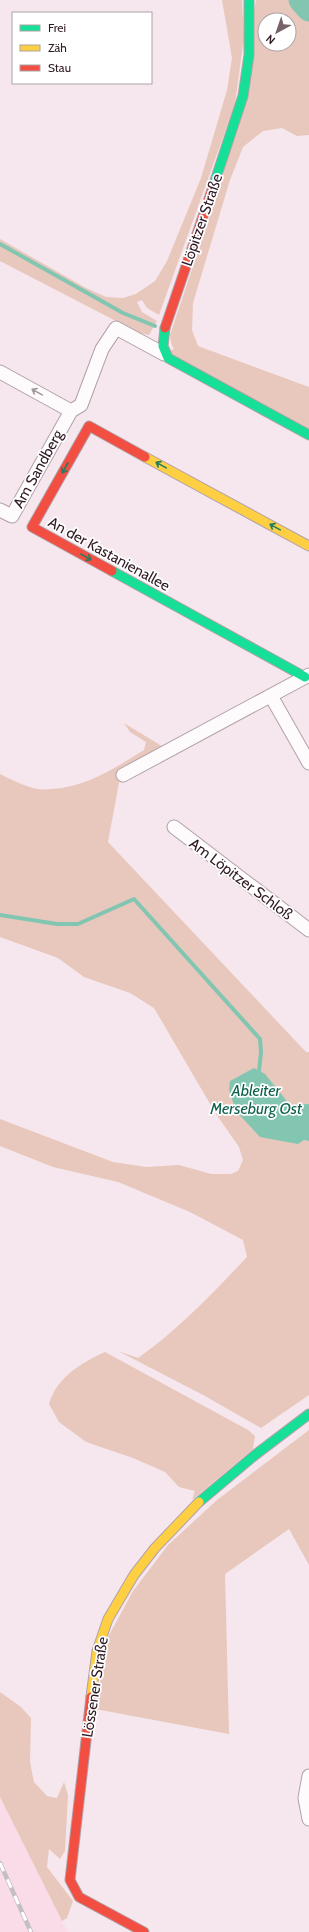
<svg xmlns="http://www.w3.org/2000/svg" width="309" height="1932" font-family="Cabin,sans-serif">
<style>
.built{fill:#fadce9}
.green{fill:#e8c8bc;fill-rule:evenodd}
.water{fill:#82c6b2}
.lines{fill:none;stroke-linecap:round;stroke-linejoin:round}
.stream{stroke:#82c6b2;stroke-width:4}
.river{stroke:#82c6b2;stroke-width:25}
.street-casing{stroke:#b1a1a8;stroke-width:15}
.fast-casing{stroke:#b1a1a8;stroke-width:11}
.slow-casing{stroke:#b1a1a8;stroke-width:11}
.jam-casing{stroke:#b1a1a8;stroke-width:11}
.street{stroke:#fefbfc;stroke-width:13}
.fast{stroke:#16e098;stroke-width:9}
.slow{stroke:#ffcf43;stroke-width:9}
.jam{stroke:#f24e42;stroke-width:9}
.rail-casing{stroke:#c4bfc1;stroke-width:4.5}
.rail{stroke:#fff;stroke-width:3;stroke-dasharray:9;stroke-linecap:butt}
.oneway{stroke:#a1969b}
.oneway2{stroke:#237d5e}
.labels{text-anchor:middle;stroke-width:3.5;stroke-linejoin:round;paint-order:stroke}
.street-label{font-size:15px;fill:#301a24;stroke:#fff}
.water-label{font-size:16px;font-style:italic;fill:#0f624d;stroke:#fff}
</style>
<rect width="100%" height="100%" fill="#f5e7ed"/>
<!-- built -->
<path class="built" d="M0,1797L62,1921L68,1932H0Z"/>
<!-- green -->
<path class="green" d="M222,0H242L244,37L235,104L159,315L147,308L142,300L137,302L142,312L157,321L149,335L139,333L0,261V239L86,288L106,297L123,298L136,294L155,281L167,261L201,178L227,90L232,58Z
M256,0H309V135L297,136L282,128L263,131L243,147L230,180L193,303L192,330L198,346L309,387V433L164,354L174,349L171,343L170,335L223,177ZM265,20H289V44H265Z
M124,723L165,748L121,772L108,842L306,1052H309V1395L261,1428L205,1396L118,1351L138,1358C179,1329 213,1293 247,1257L243,1240L190,1212L118,1182L53,1167L0,1146V1119L113,1162L146,1167L179,1165L211,1174H231L238,1171L243,1160L239,1147L216,1114L154,1008L130,993L84,977L58,958L0,937V774C12,780 24,786 37,789C42,790 47,789 52,789C87,787 115,768 144,750L146,742L130,732Z
M105,1352L248,1430L255,1436L253,1449L192,1500L195,1491L179,1487L165,1472L133,1458L86,1442L59,1422L49,1404C57,1377 81,1363 105,1352Z
M309,1430V1565L289,1529L225,1574L229,1734L95,1709L108,1637L133,1591L168,1545L217,1500Z
M0,1692L21,1707L31,1718L30,1762L34,1782L47,1796L57,1798L64,1782L68,1795L65,1851L60,1859L49,1849L47,1867L73,1901L67,1918L62,1921L0,1797Z"/>
<!-- water -->
<path class="water" d="M254,1068L265,1074L290,1105L309,1104V1141L304,1140L298,1144L260,1137L236,1111L229,1090L230,1081Z"/>
<g class="lines">
<!-- stream -->
<path class="stream" d="M0,244L123,313L155,326
M0,915L57,924H78L134,899L260,1039L261,1052L259,1071"/>
<!-- river -->
<path class="river" d="M301,0L309,9"/>
<defs>
<path id="street" d="M0,372L71,411
M0,510L12,516L71,411L81,405L102,349L116,328L164,354
M271,696L309,763
M123,775L309,675
M174,827L309,930
M309,1776L305,1798L309,1819"/>
<path id="fast" d="M213,187L243,96L249,55V0
M165,328L163,346L168,358L309,435
M112,571L305,677
M199,1502L255,1455L309,1414"/>
<path id="slow" d="M145,457L309,546
M91,1697L97,1651L108,1619L134,1575L155,1548L199,1502"/>
<path id="jam" d="M165,328L213,187
M112,571L32,527L89,426L145,457
M91,1697L70,1880L79,1897L144,1932"/>
</defs>
<!-- street casing -->
<use href="#street" class="street-casing"/>
<!-- fast casing -->
<use href="#fast" class="fast-casing"/>
<!-- slow casing -->
<use href="#slow" class="slow-casing"/>
<!-- jam casing -->
<use href="#jam" class="jam-casing"/>
<!-- street -->
<use href="#street" class="street"/>
<!-- fast -->
<use href="#fast" class="fast"/>
<!-- slow -->
<use href="#slow" class="slow"/>
<!-- jam -->
<use href="#jam" class="jam"/>
<defs>
<path id="rail" d="M0,1863L31,1932"/>
</defs>
<!-- rail casing -->
<use href="#rail" class="rail-casing"/>
<!-- rail -->
<use href="#rail" class="rail"/>
</g>
<!-- one-way arrows -->
<defs><path id="oneway-shaft" d="M-6 0H5M1.5-3L5.5 0L1.5 3" fill="none" stroke-width="1.6" stroke-linecap="round" stroke-linejoin="round"/></defs>
<use class="oneway" href="#oneway-shaft" transform="translate(37 392) rotate(-151)"/>
<g class="oneway2">
<use href="#oneway-shaft" transform="translate(161 465) rotate(-151)"/>
<use href="#oneway-shaft" transform="translate(65 468) rotate(119)"/>
<use href="#oneway-shaft" transform="translate(275 527) rotate(-151)"/>
<use href="#oneway-shaft" transform="translate(86 557) rotate(29)"/>
</g>
<g class="labels">
<!-- street labels -->
<g class="street-label">
<text transform="translate(202 220) rotate(-71)" y="5">Löpitzer Straße</text>
<text transform="translate(38 469) rotate(-61)" y="5">Am Sandberg</text>
<text transform="translate(109 554) rotate(29)" y="5">An der Kastanienallee</text>
<text transform="translate(241 879) rotate(37)" y="5">Am Löpitzer Schloß</text>
<text transform="translate(95 1687) rotate(-81)" y="5">Lössener Straße</text>
</g>
<!-- water labels -->
<g class="water-label">
<text x="256" y="1096">Ableiter<tspan x="256" dy="18">Merseburg Ost</tspan></text>
</g>
</g>
<!-- legend -->
<rect x="12" y="12" width="140" height="72" fill="#ffffff" stroke="#aca3a7"/>
<rect x="20" y="25" width="20" height="6" fill="#16e098" stroke="#aca3a7"/>
<text x="48" y="32" font-size="12" fill="#301a24">Frei</text>
<rect x="20" y="45" width="20" height="6" fill="#ffcf43" stroke="#aca3a7"/>
<text x="48" y="52" font-size="12" fill="#301a24">Zäh</text>
<rect x="20" y="65" width="20" height="6" fill="#f24e42" stroke="#aca3a7"/>
<text x="48" y="72" font-size="12" fill="#301a24">Stau</text>
<!-- north arrow -->
<g transform="translate(277 32) rotate(220)"><circle r="19" fill="#ffffff" stroke="#aca3a7"/>
<path d="M0-3L7 15L0 10L-7 15Z" fill="#75626a"/>
<text y="-6" font-size="11" font-weight="bold" text-anchor="middle" fill="#301a24">N</text>
</g>
</svg>
